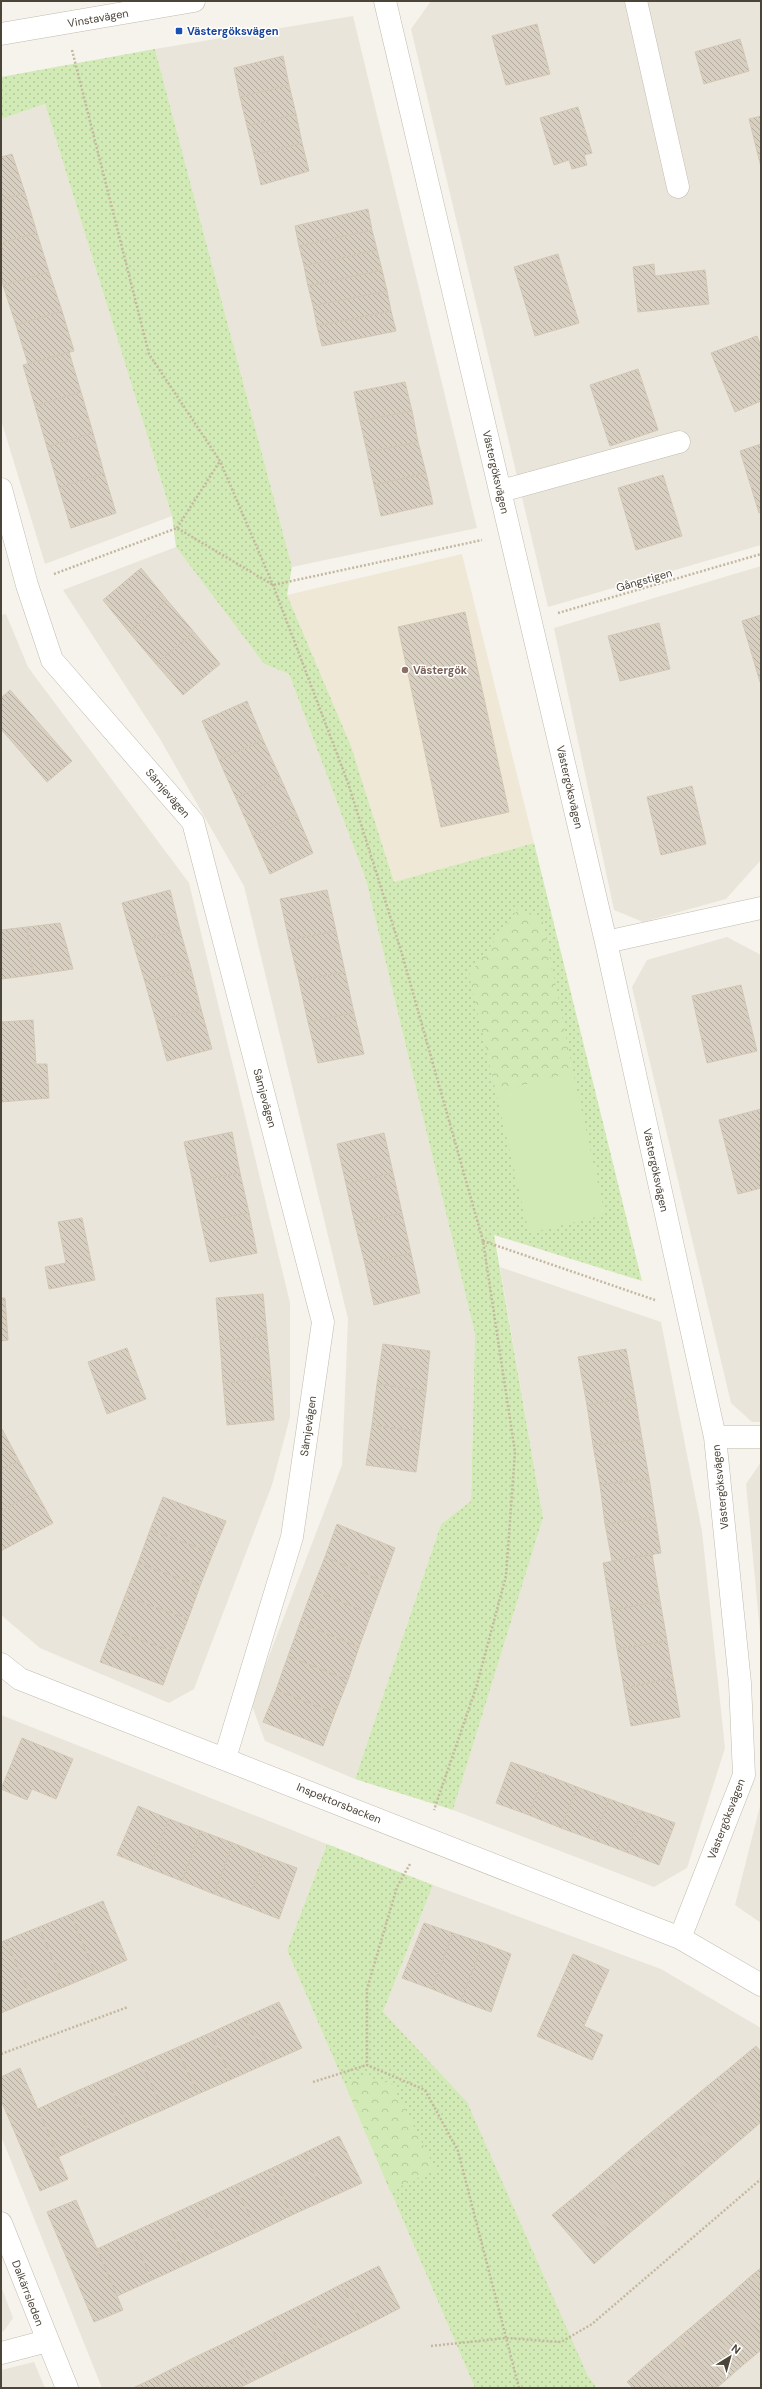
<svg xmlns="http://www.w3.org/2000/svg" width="762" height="2389" font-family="'DM Sans',sans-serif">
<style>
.residential{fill:#eae5da}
.education{fill:#efe8d6}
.grass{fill:url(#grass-dots)}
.park{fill:url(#park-crowns)}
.garden{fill:#d2eab5}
.building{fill:url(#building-back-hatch);stroke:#d3c7b4}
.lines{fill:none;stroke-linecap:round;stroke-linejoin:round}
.minor-casing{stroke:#c2bbae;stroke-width:23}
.path{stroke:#c4b79f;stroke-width:2.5;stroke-dasharray:2 2;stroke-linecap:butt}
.minor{stroke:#fff;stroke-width:22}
.transit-dot{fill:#1a4fb4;stroke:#fff;stroke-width:1.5}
.education-dot{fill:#8d6e63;stroke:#fff;stroke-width:1.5}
.labels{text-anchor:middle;stroke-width:3;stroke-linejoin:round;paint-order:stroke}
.street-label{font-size:11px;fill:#4b4439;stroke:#fff}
.transit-label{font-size:11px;font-weight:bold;fill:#164399;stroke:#fff;text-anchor:start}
.education-label{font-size:11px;font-weight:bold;fill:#785e54;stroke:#fff;text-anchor:start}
</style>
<defs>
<pattern id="grass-dots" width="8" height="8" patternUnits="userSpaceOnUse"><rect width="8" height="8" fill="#d2eab5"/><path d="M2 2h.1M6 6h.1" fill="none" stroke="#b6ca9c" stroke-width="1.8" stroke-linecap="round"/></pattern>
<pattern id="park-crowns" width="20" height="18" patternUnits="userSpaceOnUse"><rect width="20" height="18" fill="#d2eab5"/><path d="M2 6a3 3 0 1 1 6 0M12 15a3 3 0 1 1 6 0" fill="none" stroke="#b6ca9c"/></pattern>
<pattern id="building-back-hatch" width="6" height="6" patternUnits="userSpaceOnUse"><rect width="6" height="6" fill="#d8cfc1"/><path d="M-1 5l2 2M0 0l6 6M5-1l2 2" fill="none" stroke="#b1aa9e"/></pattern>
</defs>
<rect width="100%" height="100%" fill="#f6f3ec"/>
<!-- residential -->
<path class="residential" d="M431,1H761V545L548,607L411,29Z
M353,16L477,528L292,567L155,49Z
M45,104L172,516L45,564L1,420V119Z
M176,547L264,664L289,674L366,880L475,1334L471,1501L441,1524L355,1779L265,1741L251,1703L342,1465L348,1319L244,886L160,739L63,590Z
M761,566V860L726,899L643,922L614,910L554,628Z
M6,614L28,667L189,883L290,1303V1417L272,1485L194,1689L169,1703L40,1648L1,1615V615Z
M727,937L761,955V1422H752L731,1403L632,987L647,960Z
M500,1267L661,1322L702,1531L725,1748L687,1868L654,1887L453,1810L543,1518Z
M761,1462V1643L746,1484Z
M1,1715L327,1844L287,1950L475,2388H102L1,2136Z
M761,1802V1923L735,1905Z
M433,1885L661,1969L761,2028V2388H597L587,2374L383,2012Z
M1,2286L13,2318L4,2331L1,2332Z
M34,2362L45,2388H1V2370Z"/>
<!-- education -->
<path class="education" d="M462,554L534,843L394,882L351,746L287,595Z"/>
<!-- grass -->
<path class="grass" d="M155,49L292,567L287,595L351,746L394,882L534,843L642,1281L494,1235L543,1518L453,1810L355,1779L441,1524L471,1501L475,1334L366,880L289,674L264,664L176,547L172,516L45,104L1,119V77Z
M327,1844L433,1885L383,2012L467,2102L587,2374L597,2388H475L287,1950Z"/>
<!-- park -->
<path class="park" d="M519,908L543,922L573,1072L496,1092L469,975Z
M364,2076L392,2084L436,2170L390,2191L346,2086Z"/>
<!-- garden -->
<path class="garden" d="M573,1072L605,1215L529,1233L496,1092Z"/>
<!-- building -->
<path class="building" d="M537,24L550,74L506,85L492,36Z
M740,39L749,71L704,84L695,52Z
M283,56L289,85L240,97L234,68Z
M289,85L296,114L247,126L240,97Z
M578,107L592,153L584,155L587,165L572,169L569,160L554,165L540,118Z
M296,114L302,143L254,155L247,126Z
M761,116V167L749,119Z
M302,143L309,171L261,185L254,155Z
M12,154L25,193L1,200V157Z
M25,193L37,233L1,243V200Z
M368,209L372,230L299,246L295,226Z
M372,230L377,250L304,266L299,246Z
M37,233L49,272L3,285L1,277V243Z
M377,250L382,270L308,286L304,266Z
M558,254L579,323L535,336L514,267Z
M654,264L655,276L705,270L709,304L638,312L633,267Z
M382,270L387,291L313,306L308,286Z
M49,272L62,311L16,325L3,285Z
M387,291L391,311L317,326L313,306Z
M62,311L74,351L28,364L16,325Z
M391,311L396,331L322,346L317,326Z
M757,336L761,346V401L735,412L711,353Z
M69,352L81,392L35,406L23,365Z
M638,369L658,430L610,446L590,385Z
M405,382L412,411L360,421L354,392Z
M81,392L93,433L47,447L35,406Z
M412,411L418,442L367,452L360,421Z
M93,433L104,473L59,488L47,447Z
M418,442L426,473L374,485L367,452Z
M761,444V512L759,513L740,451Z
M104,473L116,513L71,528L59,488Z
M426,473L433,504L381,516L374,485Z
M663,475L682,536L636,550L618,488Z
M141,568L167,600L129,632L103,600Z
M167,600L194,632L156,664L129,632Z
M465,612L509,812L441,827L398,627Z
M761,615V681L760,682L742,621Z
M659,623L670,669L620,681L608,636Z
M194,632L220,664L183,695L156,664Z
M10,690L72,761L47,782L1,729V698Z
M247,701L263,740L219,760L202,721Z
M263,740L280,777L236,798L219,760Z
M280,777L297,815L253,836L236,798Z
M692,786L706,844L661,855L647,797Z
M297,815L313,853L270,874L253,836Z
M170,890L180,930L133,943L122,903Z
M327,890L336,931L289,940L280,899Z
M60,923L73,969L33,975L27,927Z
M27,927L33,975L1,979V930Z
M180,930L191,969L145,982L133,943Z
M336,931L345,972L299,981L289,940Z
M191,969L201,1009L156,1021L145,982Z
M345,972L354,1013L308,1022L299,981Z
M741,985L757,1051L707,1063L692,996Z
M201,1009L212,1049L167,1061L156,1021Z
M354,1013L364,1054L318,1063L308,1022Z
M33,1020L36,1064H47L49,1098L1,1102V1022Z
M761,1109V1188L738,1194L719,1120Z
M232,1132L240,1173L193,1182L184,1142Z
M384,1133L393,1173L346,1184L337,1144Z
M240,1173L249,1213L201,1222L193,1182Z
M393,1173L402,1213L355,1224L346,1184Z
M249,1213L257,1253L210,1262L201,1222Z
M402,1213L411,1253L365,1264L355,1224Z
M82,1218L95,1280L49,1289L45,1267L66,1263L58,1222Z
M411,1253L420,1293L374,1305L365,1264Z
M263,1294L267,1336L220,1341L216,1298Z
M1,1298H5L8,1340L1,1341Z
M267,1336L271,1378L223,1383L220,1341Z
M383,1344L430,1351L426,1391L377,1384Z
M127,1348L146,1399L107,1414L88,1362Z
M626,1349L635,1397L587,1405L578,1357Z
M271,1378L274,1420L227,1425L223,1383Z
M377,1384L426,1391L421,1432L372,1425Z
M635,1397L642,1439L593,1445L587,1405Z
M372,1425L421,1432L416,1472L366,1465Z
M2,1429L19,1461L1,1470V1430Z
M642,1439L649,1478L600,1485L593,1445Z
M19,1461L36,1492L1,1511V1470Z
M649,1478L655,1517L605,1524L600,1485Z
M36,1492L53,1523L1,1551V1511Z
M163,1497L226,1521L213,1553L150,1530Z
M655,1517L661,1553L612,1561L605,1524Z
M337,1524L395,1548L383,1581L325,1557Z
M150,1530L213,1553L200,1586L138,1563Z
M652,1554L660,1601L611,1610L603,1563Z
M325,1557L383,1581L371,1614L312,1590Z
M138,1563L200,1586L188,1619L125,1596Z
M312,1590L371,1614L359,1647L300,1623Z
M125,1596L188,1619L175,1652L112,1630Z
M660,1601L667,1641L617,1649L611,1610Z
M300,1623L359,1647L348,1680L288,1656Z
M112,1630L175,1652L163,1685L100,1662Z
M667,1641L673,1678L624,1688L617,1649Z
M288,1656L348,1680L335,1713L276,1690Z
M673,1678L680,1717L631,1726L624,1688Z
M276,1690L335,1713L323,1746L263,1722Z
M22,1738L73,1759L56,1799L32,1789L27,1800L1,1789Z
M511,1762L544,1774L529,1815L496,1803Z
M544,1774L577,1787L561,1828L529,1815Z
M577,1787L609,1799L594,1840L561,1828Z
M609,1799L642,1811L626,1852L594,1840Z
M138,1806L169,1819L149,1868L117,1855Z
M642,1811L675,1823L659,1865L626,1852Z
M169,1819L201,1831L182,1881L149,1868Z
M201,1831L233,1843L214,1894L182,1881Z
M233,1843L265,1856L246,1906L214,1894Z
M265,1856L297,1868L279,1919L246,1906Z
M103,1901L127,1960L95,1974L71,1914Z
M71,1914L95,1974L64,1987L39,1927Z
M424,1923L453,1933L432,1989L402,1978Z
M39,1927L64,1987L32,2000L6,1940Z
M453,1933L483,1943L461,2001L432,1989Z
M6,1940L32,2000L1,2013V1942Z
M483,1943L511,1954L491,2012L461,2001Z
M573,1954L609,1970L584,2026L603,2035L592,2060L537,2036Z
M279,2002L302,2048L268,2063L245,2017Z
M245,2017L268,2063L232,2079L210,2033Z
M210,2033L232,2079L198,2094L176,2048Z
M756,2046L761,2052V2104L731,2067Z
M176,2048L198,2094L163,2110L141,2063Z
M141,2063L163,2110L128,2125L107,2078Z
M731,2067L761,2104V2122L745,2136L705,2088Z
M20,2068L68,2179L40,2191L1,2100V2077Z
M107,2078L128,2125L93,2141L72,2093Z
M705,2088L745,2136L720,2157L680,2109Z
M72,2093L93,2141L58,2157L38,2109Z
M680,2109L720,2157L694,2179L654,2130Z
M654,2130L694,2179L669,2200L629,2151Z
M339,2136L362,2183L327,2199L304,2153Z
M629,2151L669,2200L644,2221L603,2173Z
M304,2153L327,2199L292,2215L270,2169Z
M270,2169L292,2215L257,2232L235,2185Z
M603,2173L644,2221L619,2242L578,2194Z
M235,2185L257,2232L222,2248L201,2201Z
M578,2194L619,2242L594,2264L552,2215Z
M76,2200L123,2310L94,2322L47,2212Z
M201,2201L222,2248L187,2264L166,2217Z
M166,2217L187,2264L152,2280L131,2233Z
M131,2233L152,2280L117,2296L97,2249Z
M379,2266L400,2308L363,2327L342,2284Z
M761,2268V2286L752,2275Z
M752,2275L761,2286V2335L727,2297Z
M342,2284L363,2327L326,2345L305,2303Z
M727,2297L761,2335V2350L743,2365L702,2318Z
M305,2303L326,2345L288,2364L268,2321Z
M702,2318L743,2365L719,2386L677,2339Z
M268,2321L288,2364L251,2382L231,2340Z
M677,2339L719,2386L716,2388H677L652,2360Z
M231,2340L251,2382L239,2388H208L193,2358Z
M193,2358L208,2388H161L156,2377Z
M652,2360L677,2388H633L627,2382Z
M156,2377L161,2388H133Z"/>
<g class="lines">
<defs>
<path id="minor" d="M385,1L606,942L715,1437L740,1683L744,1775L680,1938L761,1985
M636,1L678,187
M1,34L194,1
M1,489L27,585L52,660L193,822L323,1322L292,1537L225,1758
M501,491L679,442
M606,942L761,908
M715,1437H761
M1,1664L20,1679L680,1938
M1,2223L67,2388
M1,2353L47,2341"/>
</defs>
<!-- minor casing -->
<use href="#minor" class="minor-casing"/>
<!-- path -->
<path class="path" d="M72,50L149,354L220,461L273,585L348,783L402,954L483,1241L515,1452L506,1576L476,1688L434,1810
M177,528L220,461
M54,574L177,528L273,585L482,540
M558,613L761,554
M483,1241L655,1300
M410,1864L397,1887L367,1989V2065L425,2090L458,2151L519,2388
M1,2054L128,2007
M313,2082L367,2065
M431,2346L506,2338L561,2342L592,2324L761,2179"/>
<!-- minor -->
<use href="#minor" class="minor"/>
</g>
<!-- markers -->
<rect class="transit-dot" x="175" y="27" width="8" height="8" rx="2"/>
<circle class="education-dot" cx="405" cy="670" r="4"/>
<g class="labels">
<!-- street labels -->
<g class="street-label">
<text transform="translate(98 18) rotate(-10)" y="4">Vinstavägen</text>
<text transform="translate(496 472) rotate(77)" y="4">Västergöksvägen</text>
<text transform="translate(644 580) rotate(-16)" y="4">Gångstigen</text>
<text transform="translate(570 787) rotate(77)" y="4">Västergöksvägen</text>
<text transform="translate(168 793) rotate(49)" y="4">Sämjevägen</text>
<text transform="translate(265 1098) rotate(75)" y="4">Sämjevägen</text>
<text transform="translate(656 1170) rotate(78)" y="4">Västergöksvägen</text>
<text transform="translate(308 1426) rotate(-82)" y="4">Sämjevägen</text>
<text transform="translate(720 1487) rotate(-96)" y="4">Västergöksvägen</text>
<text transform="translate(339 1803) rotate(22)" y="4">Inspektorsbacken</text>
<text transform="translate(726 1819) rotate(-69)" y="4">Västergöksvägen</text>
<text transform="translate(28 2293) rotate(69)" y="4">Dalkärrsleden</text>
</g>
<!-- transit labels -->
<g class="transit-label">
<text x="187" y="35">Västergöksvägen</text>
</g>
<!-- education labels -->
<g class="education-label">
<text x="413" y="674">Västergök</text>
</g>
</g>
<!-- border -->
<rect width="762" height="2389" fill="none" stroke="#4b4439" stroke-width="4"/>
<!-- north arrow -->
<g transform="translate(730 2357) rotate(37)" stroke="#ffffff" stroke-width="3" paint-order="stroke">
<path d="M0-3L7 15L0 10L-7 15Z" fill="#4b4439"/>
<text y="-6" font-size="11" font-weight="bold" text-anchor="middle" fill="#4b4439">N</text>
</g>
</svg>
